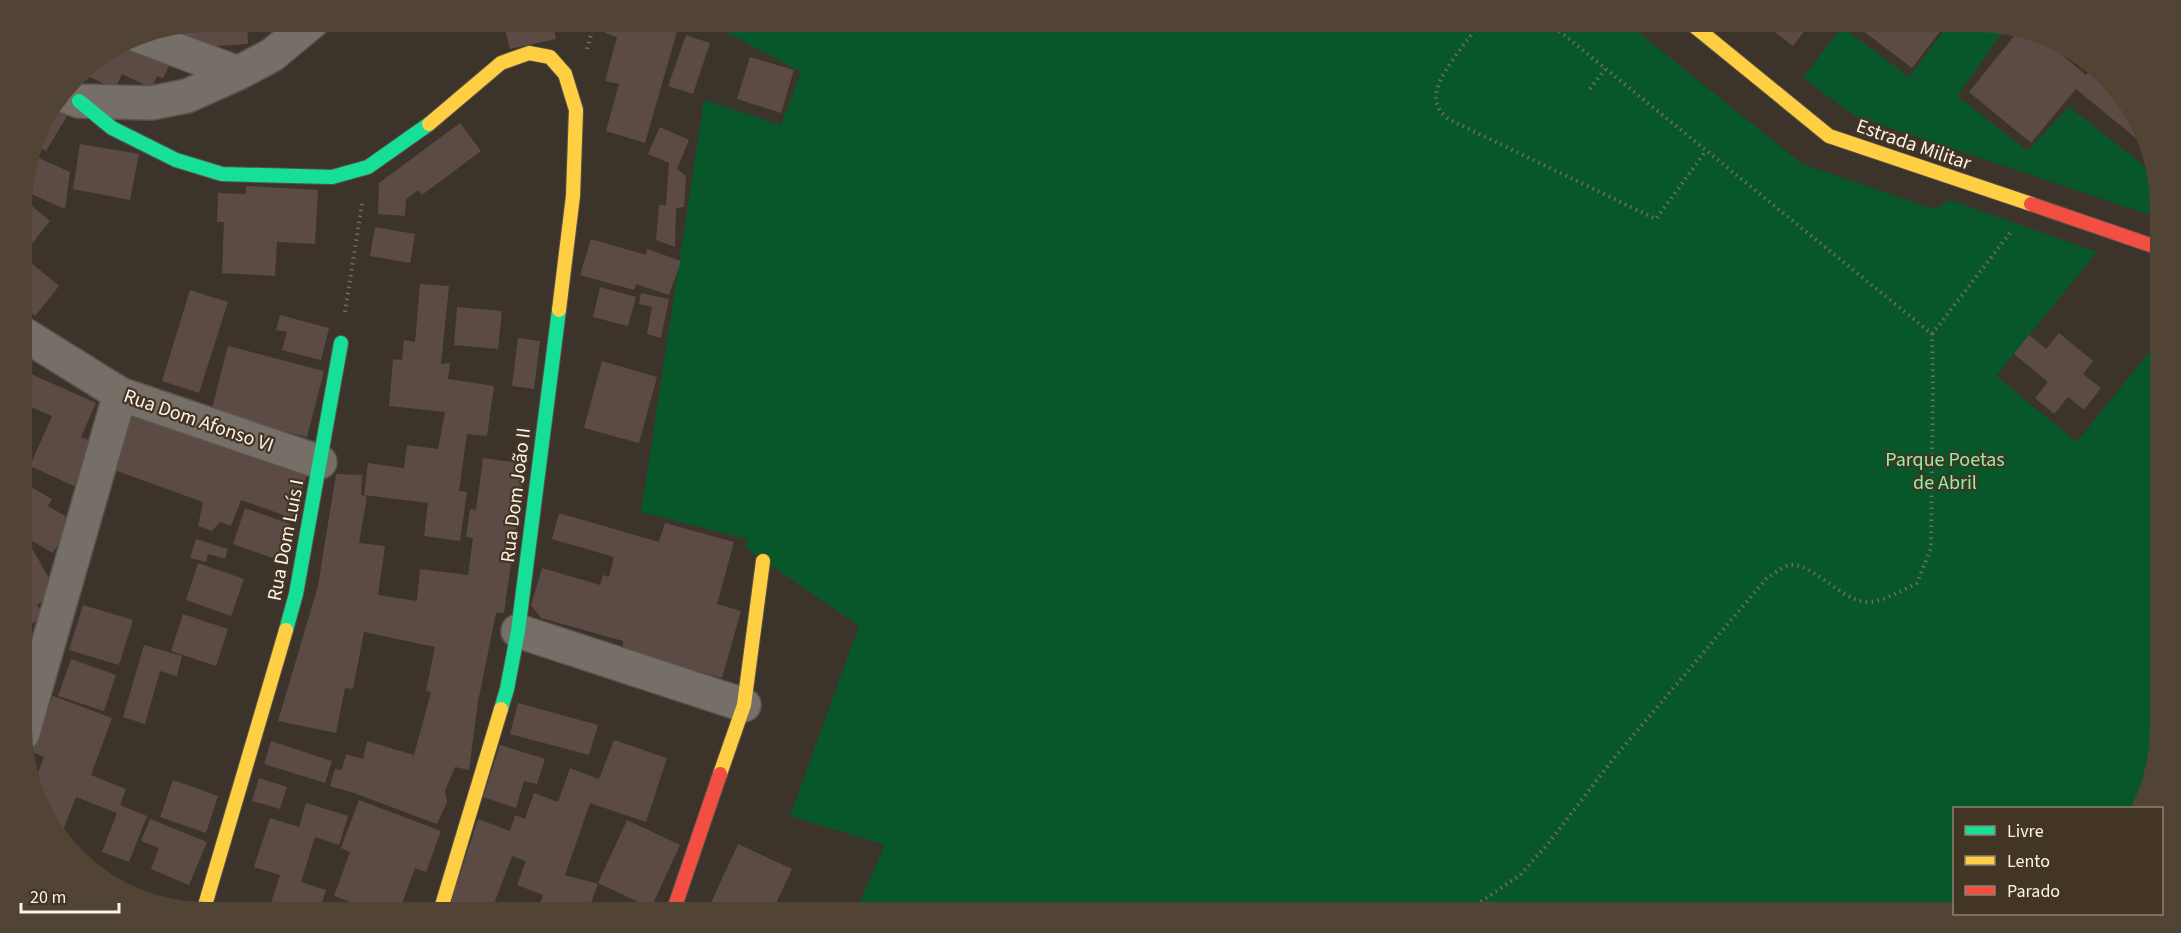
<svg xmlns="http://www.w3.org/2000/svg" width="2181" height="933" font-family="'Source Sans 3',sans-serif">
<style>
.green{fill:#08572b}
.building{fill:#5c4a45}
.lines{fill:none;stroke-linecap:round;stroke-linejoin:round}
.street-casing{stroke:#5b534b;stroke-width:36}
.fast-casing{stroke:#5b534b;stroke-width:16}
.slow-casing{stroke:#5b534b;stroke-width:16}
.jam-casing{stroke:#5b534b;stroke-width:16}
.path{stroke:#6f6a62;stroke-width:4;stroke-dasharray:1.5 4.5;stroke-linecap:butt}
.street{stroke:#756f68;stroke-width:33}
.fast{stroke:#16e098;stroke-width:14}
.slow{stroke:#ffcf43;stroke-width:14}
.jam{stroke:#f24e42;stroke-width:14}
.labels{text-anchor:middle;stroke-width:4.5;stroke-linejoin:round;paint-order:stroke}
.street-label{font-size:20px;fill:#fcf3e8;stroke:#433524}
.park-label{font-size:20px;fill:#88f3a6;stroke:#433524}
</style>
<rect width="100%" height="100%" fill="#3c342b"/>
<!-- green -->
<path class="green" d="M706,21H1624L1802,164L1934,209L1950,200L2097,252L1996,376L2077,442L2159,340L2160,728L2146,798L2140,808H1954V912H855L885,845L790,816L859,626L746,548L747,539L641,512L704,100L781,125L801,72Z
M1951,21H1975L2006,27L1957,96L2027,151L2069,107L2156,175L2158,182L2159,218L1855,116L1803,78L1842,27L1909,77Z"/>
<!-- building -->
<path class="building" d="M206,21H247L248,44L199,47L154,31Z
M541,21H552L556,39L510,49L505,29Z
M608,21H680L645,143L606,131L619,84L605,81L617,37L605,33Z
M1760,21H1812L1793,46Z
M1821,21H1839L1832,31Z
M1850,21H1948L1912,68Z
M2019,30L2036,33L2086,75L2091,69L2122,93L2143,144L2076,89L2031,143L1969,92Z
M686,35L710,43L693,94L668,86Z
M127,40L171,62L163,78L157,76L151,88L122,74L115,89L88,76L82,84L73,80L84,67Z
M750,57L794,70L781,113L737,99Z
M56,103L70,111L46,151L35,144L40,124Z
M460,123L481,151L422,195L418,190L406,199L405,216L378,214L379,183Z
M660,127L689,140L677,169L686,176L684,207L676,208L675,247L656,240L659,205H666L669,163L648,154Z
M80,144L139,154L130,200L73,189Z
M32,155L70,172L65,209L22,190Z
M246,186L318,190L315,244L277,242L275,276L222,273L224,222H217L218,193L246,194Z
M21,197L50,221L26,251L22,247Z
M375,227L415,234L410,263L370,256Z
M591,239L646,255L647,249L681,261L669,295L636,284L634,290L580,275Z
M30,262L59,286L35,316L22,305V272Z
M420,284L449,286L441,364L450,363L448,379L494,386L487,436L467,434L459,491L467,492L460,541L424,536L428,503L364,495L368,463L404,468L407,445L438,449L445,412L389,406L393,359L402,360L404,340L415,342Z
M600,287L636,297L628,326L593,317Z
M190,290L228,302L199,393L162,381Z
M641,293L669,299L661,338L647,334L652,307L639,304Z
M457,307L502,311L498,349L454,345Z
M280,315L329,328L321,360L282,350L287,332L276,330Z
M2059,333L2093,361L2083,374L2101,388L2084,410L2068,397L2054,414L2035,398L2048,382L2014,354L2029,335L2046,349Z
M518,338L540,341L534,389L512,386Z
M228,346L324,371L307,437L211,412Z
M602,361L657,377L639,443L584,428Z
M22,370L96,403L81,437L94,442L74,486L30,466L52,416L22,403Z
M123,406L308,471L292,518L241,500L231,526L220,522L212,531L198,526L203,502L103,466Z
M483,458L525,464L504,613H496L478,702L469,770L455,767L445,791L447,802L437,824L354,793L330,786L335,769L342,770L346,754L363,759L367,741L414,755L431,692L426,691L435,647L364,632L353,689L345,688L336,733L278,721L318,586L336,474L362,475L361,495L367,497L359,543L385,546L378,595L417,601L420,569L468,575L473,538L466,537L470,509L476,510Z
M22,482L52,499L48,506L72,520L53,553L22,535Z
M245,508L290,524L278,560L233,544Z
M559,513L659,542L665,523L734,542L717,604L741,611L722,678L623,650V641L541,618L531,605L542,568L600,585L603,575L609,577L614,557L552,539Z
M196,539L228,549L225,559L208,554L206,562L190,558Z
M22,543L33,550L57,592L37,605L45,615L22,631Z
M198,563L244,579L231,616L186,600Z
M83,605L133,620L119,665L69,650Z
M183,614L228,629L216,666L171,651Z
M144,645L182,656L177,676L160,671L145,724L123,717Z
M71,659L116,675L104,711L58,696Z
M53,696L112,718L91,775L126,789L120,805L147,816L129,862L102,852L117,813L76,797L59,840L35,781L44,757L32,752Z
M518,703L598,725L589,755L510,734Z
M614,740L667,758L646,822L590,803L565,875L598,884L588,912H537L543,895L517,885L526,861L512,856L491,912H460L449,907L478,819L510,831L515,815L525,819L534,793L558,802L570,768L599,779Z
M271,741L332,761L325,783L264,764Z
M500,745L545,759L537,784L524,781L516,808L483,797Z
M259,778L287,787L280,809L252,801Z
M173,780L218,796L206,833L160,817Z
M359,800L441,831L426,872L415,868L399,912H350L353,903L334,896L350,852L341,848Z
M306,803L348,816L339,845L315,837L301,882L326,890L319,912H268L280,875L254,867L270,818L299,827Z
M150,819L207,842L189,885L151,869L159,848L141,841Z
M627,820L680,845L651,908L598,883Z
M738,844L792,869L772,912H719L709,907Z"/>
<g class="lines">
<defs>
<path id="street" d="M137,35L238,73
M62,95L79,101L151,103L187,96L238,73L272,55L313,21
M22,333L120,394L320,462
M518,631L744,705
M37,683L120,394
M23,733L37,683L28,664"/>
<path id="fast" d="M79,101L112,128L176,160L222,174L332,177L368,167L429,124
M286,630L296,594L341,343
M501,709L507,689L518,631L559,310"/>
<path id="slow" d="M1688,21L1829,136L2031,204
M429,124L501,63L529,53L550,57L565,74L576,110L573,196L559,310
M720,774L744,705L763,561
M203,912L286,630
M440,912L501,709"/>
<path id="jam" d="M2031,204L2159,248
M673,912L720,774"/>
</defs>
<!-- street casing -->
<use href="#street" class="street-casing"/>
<!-- fast casing -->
<use href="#fast" class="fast-casing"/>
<!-- slow casing -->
<use href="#slow" class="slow-casing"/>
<!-- jam casing -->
<use href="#jam" class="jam-casing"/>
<!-- path -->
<path class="path" d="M1482,21C1469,39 1434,78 1436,99C1437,108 1442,113 1448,119L1656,219L1705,152
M587,49L595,21
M1590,89L1605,69
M345,312L362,204
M1932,334L2010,233
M1466,912L1520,875L1547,845L1614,758L1766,579C1772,575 1779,569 1786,566C1806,557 1841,600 1865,602C1882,603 1902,590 1917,583L1931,548L1933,381L1932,334L1547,21"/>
<!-- street -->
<use href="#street" class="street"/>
<!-- fast -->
<use href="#fast" class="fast"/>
<!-- slow -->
<use href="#slow" class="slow"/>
<!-- jam -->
<use href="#jam" class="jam"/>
</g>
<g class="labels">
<!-- street labels -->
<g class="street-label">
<text transform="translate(1914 144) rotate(19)" y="7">Estrada Militar</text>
<text transform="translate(199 420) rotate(19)" y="7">Rua Dom Afonso VI</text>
<text transform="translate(515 495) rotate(-83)" y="7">Rua Dom João II</text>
<text transform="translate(285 540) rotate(-79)" y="7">Rua Dom Luís I</text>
</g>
<!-- park labels -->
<g class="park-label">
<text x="1945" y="466">Parque Poetas<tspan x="1945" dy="23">de Abril</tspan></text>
</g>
</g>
<!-- crop -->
<path d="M0 0H2181V933H0ZM206 32H1976A174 174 0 0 1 2150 206V728A174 174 0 0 1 1976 902H206A174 174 0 0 1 32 728V206A174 174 0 0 1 206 32Z" fill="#524434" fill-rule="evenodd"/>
<!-- legend -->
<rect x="1953" y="807" width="210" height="108" fill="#433524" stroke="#8d8172" stroke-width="1.5"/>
<rect x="1965" y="826" width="30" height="9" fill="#16e098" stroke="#8d8172" stroke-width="1.5"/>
<text x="2007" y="837" font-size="18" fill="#fcf3e8">Livre</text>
<rect x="1965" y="856" width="30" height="9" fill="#ffcf43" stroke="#8d8172" stroke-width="1.5"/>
<text x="2007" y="867" font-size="18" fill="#fcf3e8">Lento</text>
<rect x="1965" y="886" width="30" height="9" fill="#f24e42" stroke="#8d8172" stroke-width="1.5"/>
<text x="2007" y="897" font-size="18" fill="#fcf3e8">Parado</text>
<!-- scale -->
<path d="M21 903v9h98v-9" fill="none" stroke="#fcf3e8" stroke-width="3"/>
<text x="30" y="903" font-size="18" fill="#fcf3e8" stroke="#433524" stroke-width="4.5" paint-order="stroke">20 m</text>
</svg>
